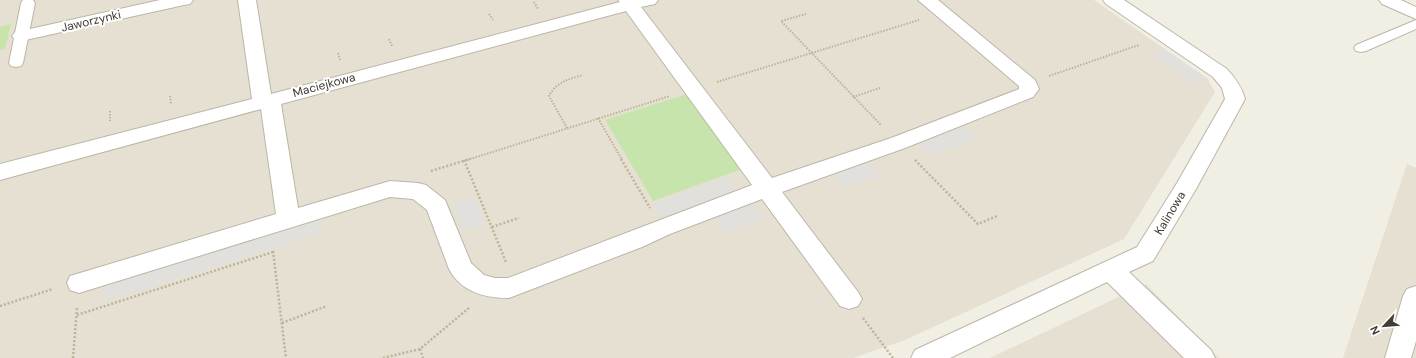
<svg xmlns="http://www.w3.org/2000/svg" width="1416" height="358" font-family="'DM Sans',sans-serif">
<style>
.residential{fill:#e5e0d2}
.green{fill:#c8e4ad}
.parking{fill:#e2e0dc}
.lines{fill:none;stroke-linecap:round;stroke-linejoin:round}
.lane-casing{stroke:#bcb6a7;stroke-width:2}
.street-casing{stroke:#bcb6a7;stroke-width:2}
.path-far1{stroke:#bdb398;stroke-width:2;stroke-dasharray:1.5 1.5;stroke-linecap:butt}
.path{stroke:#bdb398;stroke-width:2.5;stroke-dasharray:2 2;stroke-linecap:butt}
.lane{fill:#fff;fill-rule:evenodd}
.street{fill:#fff;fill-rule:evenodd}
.labels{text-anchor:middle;stroke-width:4;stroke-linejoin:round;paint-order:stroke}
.street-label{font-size:12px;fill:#433e34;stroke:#fff}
</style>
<rect width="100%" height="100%" fill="#f1eee4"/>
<!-- residential -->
<path class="residential" d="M0,0H1094L1208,79L1215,92L1124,239L905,340L853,358H0Z
M1407,164L1416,168V358H1343Z
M1146,284L1219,358H990Z"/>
<!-- green -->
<path class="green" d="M11,24L5,49L0,50V27Z
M687,94L742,169L653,201L605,120Z"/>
<!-- parking -->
<path class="parking" d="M1165,50L1207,78L1193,84L1151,55Z
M964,126L977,138L932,156L919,144Z
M867,162L880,176L845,188L835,176L831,175Z
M727,176L737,190L659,218L660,214L654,203Z
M474,196L485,223L465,231L463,234L452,202H456Z
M754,202L755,206L763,218L725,233L717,219L712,218Z
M320,218L322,233L104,302L105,285Z"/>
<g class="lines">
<defs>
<path id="lane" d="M23,0H33L35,3L23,63L21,66L16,67L11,66L9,63L21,3Z
M1416,20V29L1366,51L1361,52L1356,51L1354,48L1356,45Z"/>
<path id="street" d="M160,0H193L190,4L184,5L21,41L15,40L12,36L15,32L21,31Z
M238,0H256L271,94L620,2L618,0H658L655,4L641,7L772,178L891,138L1019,89V86L918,0H938L1035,80L1039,89L1033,97L905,148L782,192L858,292L862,299L858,306L849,309L840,306L762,199L670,234L642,247L509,298C485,298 461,292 449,269L427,210L413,199L390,197L79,293L70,290L67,283L70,276L276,214L261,109L0,180V164L252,99ZM626,11L752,185L508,278H495L484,275L471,263L445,200L426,185L418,183L390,181L298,208L281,104Z
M1103,0H1124L1227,69C1235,78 1242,87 1245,99L1196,189L1153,261L1129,272L1211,350L1215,358H1184L1107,282L950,358H911L915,350L1137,247L1177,183L1225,99L1222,88L1213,77L1106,4Z
M1379,0H1401L1416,7V19L1382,4Z
M1416,286V341L1411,358H1385L1403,296L1407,289Z"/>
</defs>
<!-- lane casing -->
<use href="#lane" class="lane-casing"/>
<!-- street casing -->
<use href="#street" class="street-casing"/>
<!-- path-far1 -->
<path class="path-far1" d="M534,2L538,9
M489,14L493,20
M806,14L781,21L881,125
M389,39L392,46
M338,53L340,60
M1049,76L1139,45
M717,82L919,20
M170,96L171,104
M853,97L880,88
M110,111V121
M598,118L622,160
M567,128L549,96C556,82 569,79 583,75
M467,160L670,96"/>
<!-- path -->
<path class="path" d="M621,159L650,208
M464,160L506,262
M915,160L978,224L997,216
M431,171L470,159
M492,227L519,218
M273,251L286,358
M0,306L53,289
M77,315L273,252
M863,318L893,358
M282,323L327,306
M420,349L423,358
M73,358L77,308
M383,358L420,349L470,307"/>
<!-- lane -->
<use href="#lane" class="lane"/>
<!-- street -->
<use href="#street" class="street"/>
</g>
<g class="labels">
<!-- street labels -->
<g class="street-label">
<text transform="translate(91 21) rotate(-13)" y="4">Jaworzynki</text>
<text transform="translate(324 85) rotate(-15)" y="4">Maciejkowa</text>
<text transform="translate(1170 213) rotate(-59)" y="4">Kalinowa</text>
</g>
</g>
<!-- north arrow -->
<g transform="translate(1384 326) rotate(244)" stroke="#ffffff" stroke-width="3" paint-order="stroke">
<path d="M0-3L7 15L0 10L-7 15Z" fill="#433e34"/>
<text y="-6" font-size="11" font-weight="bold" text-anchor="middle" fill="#433e34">N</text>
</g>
</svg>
